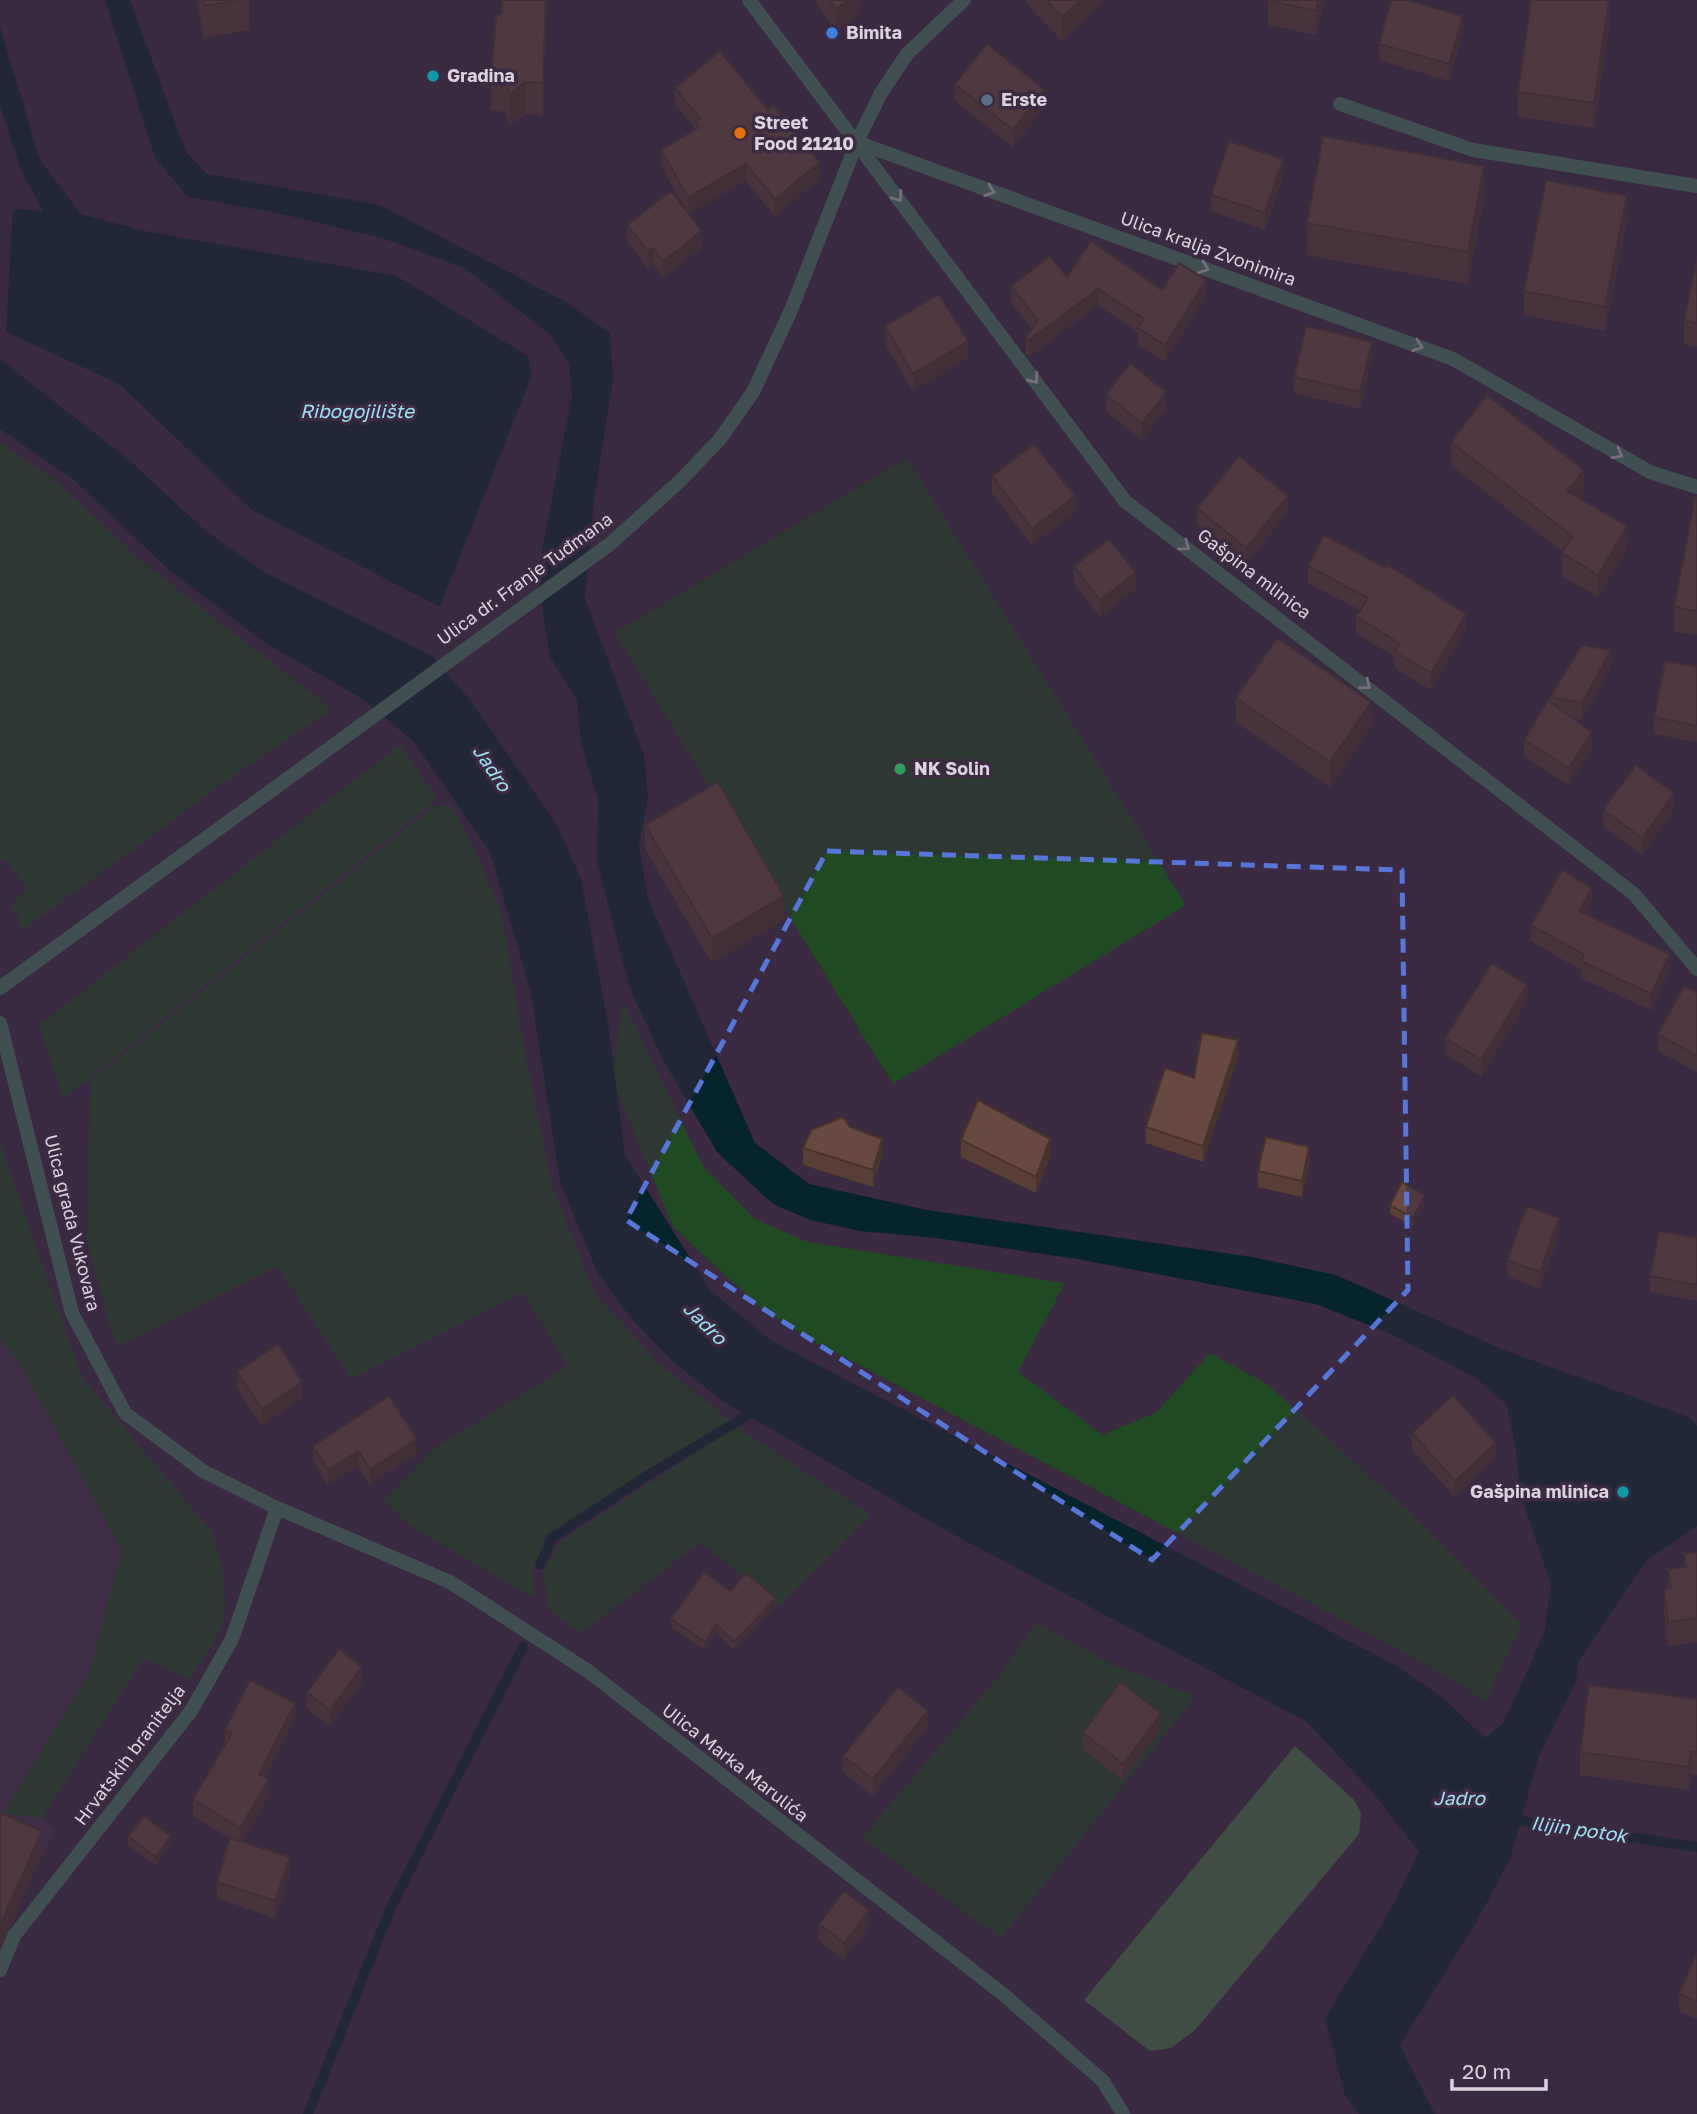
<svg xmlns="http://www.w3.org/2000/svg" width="1697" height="2114" font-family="'Golos Text',sans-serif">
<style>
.built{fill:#46314e}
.green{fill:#204a21}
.forest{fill:#497b49}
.water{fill:#06242c}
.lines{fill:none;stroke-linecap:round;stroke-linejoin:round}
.stream{stroke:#06242c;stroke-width:10}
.minor{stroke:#487d65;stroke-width:14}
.wall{fill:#593f36}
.shaded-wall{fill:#49332c}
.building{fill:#68493f;stroke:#49332c;stroke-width:2}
.oneway{stroke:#bec1c7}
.marked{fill:none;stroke:#5676da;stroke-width:5;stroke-dasharray:14 9;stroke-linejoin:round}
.shop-dot{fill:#3f7fe0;stroke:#3b2a41;stroke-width:2.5}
.culture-dot{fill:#0f9aa8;stroke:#3b2a41;stroke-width:2.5}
.service-dot{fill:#5c6f8a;stroke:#3b2a41;stroke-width:2.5}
.food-dot{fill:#e8710a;stroke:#3b2a41;stroke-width:2.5}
.leisure-dot{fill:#2e9e5b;stroke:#3b2a41;stroke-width:2.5}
.labels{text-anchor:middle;stroke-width:7;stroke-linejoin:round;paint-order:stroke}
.poi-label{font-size:18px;font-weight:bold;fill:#dcd2e0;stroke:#3b2a41;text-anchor:start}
.street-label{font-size:18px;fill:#dcd2e0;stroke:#3b2a41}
.water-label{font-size:19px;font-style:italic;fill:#9ce2f5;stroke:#3b2a41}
</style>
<rect width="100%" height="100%" fill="#3b2a41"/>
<!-- built -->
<path class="built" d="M0,1175L11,1176L82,1377L213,1533L221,1561L224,1616L205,1657L189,1679L144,1658L42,1818L56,1833L42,1855L0,1951Z"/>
<!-- green -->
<path class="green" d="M0,442L56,481L144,563L332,709L225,782L20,932L19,917L10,906L28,889L5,859L0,862Z
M907,458L1186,905L893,1084L615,633Z
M400,745L438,799L64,1099L39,1025Z
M436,805L452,807L477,855L502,913L525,1053L552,1185L593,1290L657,1362L731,1421L548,1534L533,1569L534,1598L417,1530L383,1502L433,1449L568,1366L523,1292L352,1379L277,1266L118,1346L108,1318L86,1237L91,1080Z
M623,1001L703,1166L755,1219L808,1242L1065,1283L1018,1372L1103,1435L1157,1412L1210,1353L1267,1384L1408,1510L1522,1625L1485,1702L1461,1684L1383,1641L810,1339L769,1315L673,1227L612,1078Z
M0,1143L82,1377L213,1533C220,1555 229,1592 224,1616C220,1638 202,1661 189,1679L144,1658L42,1818L3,1813L89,1674L122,1550L20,1364L0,1338Z
M736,1426L871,1515L779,1606L701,1542L581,1633L548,1608L544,1569L562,1541Z
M1037,1623L1109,1663L1196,1696L1001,1938L862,1838L995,1681Z"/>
<!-- forest -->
<path class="forest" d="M1295,1746L1355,1801L1361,1813L1359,1834L1195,2030L1171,2048L1150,2051L1084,2000Z"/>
<!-- water -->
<path class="water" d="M105,0H130L186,152L207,174L380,205L566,302L610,333L613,379L594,501L585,598L644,755L648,797L639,846L648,899L755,1143L809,1184L927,1210L1252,1257L1336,1275L1504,1350L1689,1417L1697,1426V1526L1646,1561L1578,1662L1576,1682L1539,1756L1510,1859L1477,1921L1400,2045L1435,2114H1359L1345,2095L1325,2018L1391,1909L1419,1852L1374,1794L1307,1722L945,1530L721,1400L671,1360L630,1317L597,1272L560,1182L531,993L490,852L414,742L364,700L267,644L169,570L74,480L0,429V359L128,459L206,531L264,572L432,656L471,701L557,825L581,879L608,1023L625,1155L711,1291L772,1341L1399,1667L1443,1698L1485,1738L1503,1723L1530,1665L1545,1629L1551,1585L1520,1493L1516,1450L1507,1405L1476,1378L1391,1334L1316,1304L1077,1259L936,1238L860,1231L810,1220L773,1204L717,1152L664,1062L630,989L597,863L598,800L581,744L577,700L550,657L537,576L572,395L569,364L551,335L464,268L382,238L277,213L188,197L155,158Z
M0,27L40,160L81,214L145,231L397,276L528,356L532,375L440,607L252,510L119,384L6,332L13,209L43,211L21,170L0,106Z"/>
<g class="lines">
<!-- stream -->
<path class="stream" d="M540,1565L552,1538L648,1475L758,1409
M1511,1819L1697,1847
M308,2114L392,1905L523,1647"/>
<!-- minor -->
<path class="minor" d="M749,0L1125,501L1634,894L1697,969
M1340,104L1473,150L1697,186
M859,143L1453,359L1650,472L1697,487
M0,988L610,544L680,481L720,439L753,392L791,310L857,142L881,93L907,54L964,0
M0,1023L72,1313L125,1413L203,1471L277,1508L450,1582L588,1671L1004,1995L1103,2081L1123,2114
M0,1970L14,1936L191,1711L232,1639L277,1508"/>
</g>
<!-- wall -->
<path class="wall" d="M197,0H249V30L204,38Z
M814,0H859V14L836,31Z
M1027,0H1105L1062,41L1027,4Z
M1268,0H1324L1316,35L1268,25Z
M1610,24L1594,128L1518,117V92Z
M546,29L543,116L525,114L510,126L505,112L491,110V78Z
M1463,32L1449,81L1379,60V44Z
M955,84L1045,107L1013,147L955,101Z
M675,88L820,179L775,216L746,181L688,214L702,248L663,278L653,264L648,268L627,241V225L688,213L661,166V150L695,130V128L675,104Z
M1283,176L1265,230L1211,211V195Z
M1484,198L1468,284L1307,255V223Z
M1627,220L1605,331L1524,315V291Z
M1697,259V347L1684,344V320Z
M1067,277L1162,290L1206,296L1165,362L1138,345V332L1098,305L1029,357L1026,353V337L1032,329L1011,302V286Z
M885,326L968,358L913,391L885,343Z
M1372,358L1360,409L1294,393V377Z
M1106,395L1166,409L1142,440L1106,411Z
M1451,442L1584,492L1579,498L1627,549L1598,597L1562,576V553L1563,552L1451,465Z
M992,476L1075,513L1032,545L992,493Z
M1697,497V635L1674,632V607Z
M1197,508L1288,512L1246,564L1197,525Z
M1074,566L1136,589L1100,617L1074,583Z
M1308,566L1466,630L1431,690L1395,668V657L1356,633V616L1360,610L1308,583Z
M1611,667L1582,720L1573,718L1592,749L1569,785L1524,757V740L1550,701V697Z
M1697,667V742L1654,734V717Z
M1236,698L1371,727L1330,787L1236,722Z
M1603,810H1674L1642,855L1603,826Z
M645,825L784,920L712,963L645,849Z
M1592,904L1587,914L1670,970L1651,1010L1581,978V970L1531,941V925Z
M1697,993V1072L1658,1051V1034Z
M1527,1002L1481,1076L1445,1054V1038Z
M1238,1057L1203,1162L1146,1143V1127L1194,1078Z
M850,1127L882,1156L873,1187L803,1165V1148Z
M961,1140L1050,1156L1036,1193L961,1157Z
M1309,1164L1302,1197L1258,1187V1171Z
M1425,1203L1413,1226L1390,1214V1205Z
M1697,1233V1301L1650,1292V1276L1696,1238Z
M1559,1235L1540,1289L1507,1276V1260Z
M237,1372L302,1398L262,1426L237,1388Z
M1412,1433L1496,1459L1455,1497L1412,1450Z
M313,1446L417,1454L370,1484L358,1466L328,1485L313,1461Z
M1697,1552V1642L1668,1646L1664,1613V1589L1668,1588V1569L1684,1567V1553Z
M731,1591L776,1606L734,1650L716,1632L705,1650L671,1627V1619Z
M362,1683L330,1726L307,1709V1692Z
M1697,1699V1775H1691L1689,1790L1580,1775V1752Z
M295,1719L266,1777L269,1796L242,1842L290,1874L275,1918L217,1898V1882L230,1838L193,1816V1799L225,1745V1730Z
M928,1727L873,1796L843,1772V1756Z
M1161,1729L1123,1780L1083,1749V1733Z
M128,1836L171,1844L156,1865L128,1845Z
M819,1924L869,1927L844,1960L819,1941Z
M1697,1954V2019L1679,2011V1994Z"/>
<!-- shaded-wall -->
<path class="shaded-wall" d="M546,0V29L543,116V83Z
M848,0H859V14L836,31V9Z
M1080,0H1105L1062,41V17Z
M1318,0H1324L1316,35V11Z
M1610,0V24L1594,128V103Z
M1463,16V32L1449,81V64Z
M525,82V114L510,126V94Z
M1045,90V107L1013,147V130Z
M1283,159V176L1265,230V213Z
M820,162V179L775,216V199Z
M746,164V181L688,214V197Z
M1484,166V198L1468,284V252Z
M1627,196V220L1605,331V307Z
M702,231V248L663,278V261Z
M653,248V264L648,268V251Z
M1206,280V296L1165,362V345Z
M1098,289V305L1029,357V340Z
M968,341V358L913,391V374Z
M1372,342V358L1360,409V392Z
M1166,392V409L1142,440V423Z
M1584,470V492L1567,514V491Z
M1075,496V513L1032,545V529Z
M1288,496V512L1246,564V548Z
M1627,526V549L1598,597V575Z
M1136,573V589L1100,617V600Z
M1466,614V630L1431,690V673Z
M1611,650V667L1582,720V703Z
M1371,702V727L1330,787V762Z
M1592,732V749L1569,785V768Z
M1674,793V810L1642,855V838Z
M1592,888V904L1579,927V911Z
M784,896V920L712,963V938Z
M1670,954V970L1651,1010V994Z
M1527,985V1002L1481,1076V1060Z
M1238,1040V1057L1203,1162V1146Z
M882,1139V1156L873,1187V1170Z
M1050,1139V1156L1036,1193V1177Z
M1309,1147V1164L1302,1197V1181Z
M1425,1195V1203L1413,1226V1218Z
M1559,1218V1235L1540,1289V1272Z
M302,1382V1398L262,1426V1409Z
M417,1439V1454L370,1484V1469Z
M1496,1443V1459L1455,1497V1481Z
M358,1451V1466L328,1485V1470Z
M776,1598V1606L734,1650V1642Z
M716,1624V1632L705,1650V1642Z
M362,1667V1683L330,1726V1710Z
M295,1703V1719L259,1790V1774Z
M928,1711V1727L873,1796V1779Z
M1161,1713V1729L1123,1780V1764Z
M1691,1752V1775L1689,1790V1767Z
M269,1779V1796L240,1844V1828Z
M42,1831V1855L0,1950V1925Z
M171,1836V1844L156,1865V1857Z
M290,1857V1874L275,1918V1901Z
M869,1910V1927L844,1960V1943Z"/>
<!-- building -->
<path class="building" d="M203,0H237L204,6Z
M502,0H546L543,83L525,82L510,94L505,80L491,78L496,15L501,14Z
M829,0H848L836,9Z
M1046,0H1080L1062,17Z
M1268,0H1318L1316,11Z
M1391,0H1407L1463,16L1449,64L1379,44Z
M1531,0H1609L1594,103L1518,92Z
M987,44L1045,90L1013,130L955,84Z
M720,51L768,110L774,106L820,162L775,199L746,164L688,197L661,150L699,127L695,122L700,118L675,88Z
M1323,136L1484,166L1468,252L1307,223Z
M1229,141L1283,159L1265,213L1211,195Z
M1546,180L1627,196L1605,307L1524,291Z
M671,191L702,231L663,261L653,248L648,251L627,225Z
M1091,241L1162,290L1179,263L1206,280L1165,345L1138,328L1144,319L1098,289L1029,340L1026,337L1038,320L1011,286L1050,256L1067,277Z
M1697,259V323L1684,320Z
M939,294L968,341L913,374L885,326Z
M1306,326L1372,342L1360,392L1294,377Z
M1130,363L1166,392L1142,423L1106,395Z
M1487,395L1584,470L1567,491L1627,526L1598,575L1562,553L1572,536L1451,442Z
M1034,444L1075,496L1032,529L992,476Z
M1239,456L1288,496L1246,548L1197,508Z
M1695,497H1697V611L1674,607Z
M1324,535L1386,568L1388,565L1466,614L1431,673L1395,652L1400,644L1356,616L1368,598L1308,566Z
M1109,539L1136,573L1100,600L1074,566Z
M1277,638L1371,702L1330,762L1236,698Z
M1582,645L1611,650L1582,703L1550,697Z
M1665,661L1697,667V726L1654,717Z
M1548,700L1592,732L1569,768L1524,740Z
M1636,765L1674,793L1642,838L1603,810Z
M718,782L784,896L712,938L645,825Z
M1562,870L1592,888L1579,911L1670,954L1651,994L1581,961L1584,955L1531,925Z
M1492,963L1527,985L1481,1060L1445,1038Z
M1684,986L1697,993V1056L1658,1034Z
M1202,1033L1238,1040L1203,1146L1146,1127L1165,1068L1194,1078Z
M978,1100L1050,1139L1036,1177L961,1140Z
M843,1117L850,1127L882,1139L873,1170L803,1148L811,1130Z
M1266,1137L1309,1147L1302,1181L1258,1171Z
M1402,1182L1425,1195L1413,1218L1390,1205Z
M1527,1206L1559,1218L1540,1272L1507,1260Z
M1659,1231L1696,1238L1697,1233V1285L1650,1276Z
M278,1344L302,1382L262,1409L237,1372Z
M1453,1395L1496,1443L1455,1481L1412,1433Z
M389,1396L417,1439L370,1469L358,1451L328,1470L313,1446Z
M1697,1552V1618L1668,1622L1664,1589L1671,1588L1668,1569L1686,1567L1684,1553Z
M704,1572L731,1591L746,1573L776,1598L734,1642L716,1624L705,1642L671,1619Z
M339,1649L362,1667L330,1710L307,1692Z
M250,1680L295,1703L259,1774L269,1779L240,1828L193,1799L232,1733L225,1730Z
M1120,1682L1161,1713L1123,1764L1083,1733Z
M1589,1685L1697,1699V1752H1691L1689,1767L1580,1752Z
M898,1687L928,1711L873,1779L843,1756Z
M0,1813L42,1831L0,1925Z
M144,1816L171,1836L156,1857L128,1836Z
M230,1838L290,1857L275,1901L217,1882Z
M844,1891L869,1910L844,1943L819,1924Z
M1696,1954H1697V2002L1679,1994Z"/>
<!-- one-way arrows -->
<defs><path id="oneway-chevron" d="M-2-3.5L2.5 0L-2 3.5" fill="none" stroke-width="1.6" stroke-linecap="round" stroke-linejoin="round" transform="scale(1.75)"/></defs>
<g class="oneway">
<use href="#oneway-chevron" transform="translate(990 191) rotate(20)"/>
<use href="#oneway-chevron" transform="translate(898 197) rotate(53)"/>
<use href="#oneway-chevron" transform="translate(1204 268) rotate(20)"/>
<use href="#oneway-chevron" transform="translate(1418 346) rotate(20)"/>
<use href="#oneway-chevron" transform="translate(1034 379) rotate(53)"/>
<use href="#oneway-chevron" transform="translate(1618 454) rotate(30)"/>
<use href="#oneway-chevron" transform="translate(1185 546) rotate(37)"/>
<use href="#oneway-chevron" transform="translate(1366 685) rotate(38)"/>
</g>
<!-- marked area -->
<path d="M0 0H1697V2114H0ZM827,851L1402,870L1408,1290L1152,1560L626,1220Z" fill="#3b2a41" fill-opacity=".55" fill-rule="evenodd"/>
<path class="marked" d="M827,851L1402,870L1408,1290L1152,1560L626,1220Z"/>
<!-- markers -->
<circle class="shop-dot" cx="832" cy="33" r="7"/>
<g class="culture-dot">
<circle cx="433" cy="76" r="7"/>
<circle cx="1623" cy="1492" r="7"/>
</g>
<circle class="service-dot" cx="987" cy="100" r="7"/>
<circle class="food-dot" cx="740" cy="133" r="7"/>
<circle class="leisure-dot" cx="900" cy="769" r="7"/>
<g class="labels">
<!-- poi labels -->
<g class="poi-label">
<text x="846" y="39">Bimita</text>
<text x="447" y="82">Gradina</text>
<text x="1001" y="106">Erste</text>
<text x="754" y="129">Street<tspan x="754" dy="21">Food 21210</tspan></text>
<text x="914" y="775">NK Solin</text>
<text x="1609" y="1498" text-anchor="end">Gašpina mlinica</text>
</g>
<!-- street labels -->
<g class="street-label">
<text transform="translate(1208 249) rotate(20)" y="6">Ulica kralja Zvonimira</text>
<text transform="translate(1254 574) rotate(37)" y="6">Gašpina mlinica</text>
<text transform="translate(525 579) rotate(-36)" y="6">Ulica dr. Franje Tuđmana</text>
<text transform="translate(72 1223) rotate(76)" y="6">Ulica grada Vukovara</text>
<text transform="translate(130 1755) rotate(-53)" y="6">Hrvatskih branitelja</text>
<text transform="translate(735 1763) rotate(38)" y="6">Ulica Marka Marulića</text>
</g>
<!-- water labels -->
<g class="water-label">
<text x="357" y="418">Ribogojilište</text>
<text transform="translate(492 768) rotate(56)" y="7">Jadro</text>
<text transform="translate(705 1323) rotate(45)" y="7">Jadro</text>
<text x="1459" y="1805">Jadro</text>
<text transform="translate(1579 1829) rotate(8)" y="7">Ilijin potok</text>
</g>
</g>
<!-- scale -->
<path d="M1452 2079v10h94v-10" fill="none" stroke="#dcd2e0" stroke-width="3.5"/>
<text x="1462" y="2079" font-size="21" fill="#dcd2e0" stroke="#3b2a41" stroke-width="5" paint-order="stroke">20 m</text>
</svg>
